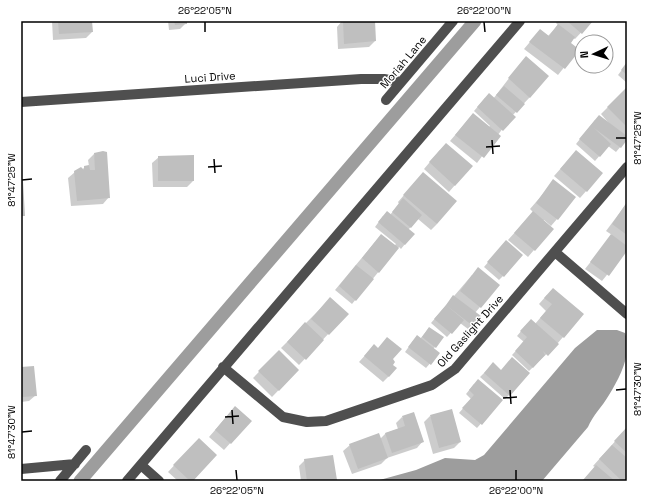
<svg xmlns="http://www.w3.org/2000/svg" width="648" height="502" font-family="'Space Grotesk',sans-serif">
<style>
.water{fill:#9d9d9d}
.shadow{fill:#0003}
.lines{fill:none;stroke-linecap:round;stroke-linejoin:round}
.canal{stroke:#9d9d9d;stroke-width:13}
.building{fill:#bfbfbf}
.minor{stroke:#4f4f4f;stroke-width:10}
.ticks{fill:none;stroke:#000;stroke-width:1.5}
.labels{text-anchor:middle;stroke-width:3;stroke-linejoin:round;paint-order:stroke}
.street-label{font-size:11px;fill:#000;stroke:#fff}
.neatline{fill:none;stroke:#000;stroke-width:1.5}
.ticks-label{font-size:10px;text-anchor:middle;fill:#000}
</style>
<rect width="100%" height="100%" fill="#fff"/>
<!-- water -->
<path class="water" d="M597,330H617L625,333C633,353 619,379 609,395C602,407 593,415 588,427L542,481H376L416,470L445,458L475,460L484,455L575,348Z"/>
<!-- shadow -->
<path class="shadow" d="M52,21H91L92,32L86,38L53,40Z
M168,21H186V23L180,29L169,30Z
M342,21H374L375,41L369,47L338,49L337,27Z
M557,21H592L575,39L573,38L569,43L578,50L558,75L524,49L540,30L548,36L558,25L556,23Z
M627,63V83L618,75Z
M520,64L530,97L512,116L477,163L450,141L473,114L489,127L490,126L474,111L485,98L493,99Z
M627,88V134L625,136L627,139L616,152L608,146L595,161L576,144L595,120L612,127L601,114Z
M440,150L455,185L449,192L424,169Z
M94,154L109,197L103,204L71,206L68,178L75,172L89,166L88,160Z
M159,157L193,181L187,187H153L152,163Z
M570,158L602,173L580,198L554,176Z
M423,173L437,224L431,230L418,219L408,230L413,234L401,249L399,247L352,304L335,290L375,242L394,246L396,244L375,227L383,216L390,215L399,204L398,202Z
M554,181L557,219L551,226L544,220L543,221L552,229L528,257L508,240L533,212L530,209Z
M627,203V250L602,281L585,269L612,235L606,231Z
M502,246L503,276L499,280L484,267Z
M472,275L498,285L475,313L472,325L468,329L460,323L447,337L431,323Z
M547,295L582,315L557,344L529,371L512,355L524,342L517,336L527,324H535L546,311L539,304Z
M324,305L347,314L299,365L281,348Z
M429,328L435,347L433,349L439,353L426,368L405,352L413,341L420,339Z
M378,349L392,360L389,376L383,382L359,362L368,352Z
M279,351L298,370L272,397L253,378Z
M33,367L36,395L29,401L21,402V368Z
M489,368L501,371L509,395L505,399L480,377Z
M474,384L502,400L477,428L459,413L471,399L466,394Z
M229,414L250,421L224,450L209,437Z
M430,416L460,442L454,448L433,454L424,422Z
M402,417L423,441L417,448L387,458L381,464L352,474L343,451L350,445L380,439L386,433L398,429L396,423Z
M627,428V477L623,481H583L595,467L593,466Z
M193,445L192,481H178L168,472Z
M305,460L336,479L334,481L330,480L301,481L299,466Z"/>
<g class="lines">
<!-- canal -->
<path class="canal" d="M80,481L475,21"/>
</g>
<!-- building -->
<path class="building" d="M58,21H92L93,32L59,34Z
M174,21H187V24L175,25Z
M343,21H375L376,41L344,44Z
M567,21H593L582,34Z
M558,24L575,37L571,43L580,50L565,69L529,42L540,29L549,36Z
M526,56L549,76L530,98L508,78Z
M627,62V75L621,70Z
M504,86L525,104L517,113L496,95Z
M627,87V127L607,107Z
M489,93L516,117L503,131L477,107Z
M473,113L501,136L484,158L455,135Z
M599,115L627,136V140L621,148L594,128L611,144L600,157L579,139Z
M446,143L473,166L455,186L429,162Z
M576,150L603,173L587,192L560,169Z
M103,151L107,152L110,198L77,201L74,171L81,167L84,170V166L89,165L90,170H95L94,153Z
M194,155V181H158V156Z
M423,172L457,201L437,224L403,195Z
M553,179L576,197L558,220L536,203Z
M21,181H23L25,216H21Z
M403,198L422,215L411,228L392,212Z
M627,202V235L612,224Z
M387,211L415,234L405,245L378,222Z
M533,211L554,229L535,251L514,233Z
M381,234L399,248L379,273L362,258Z
M611,234L627,246V251L609,276L590,262Z
M506,240L523,255L504,277L487,262Z
M356,265L374,279L356,301L339,286Z
M478,267L500,285L481,308L460,291Z
M553,288L584,314L564,338L540,318L552,304L544,298Z
M453,295L481,316L473,326L446,305Z
M330,297L349,314L329,335L311,319Z
M446,305L464,320L452,334L434,319Z
M531,319L559,344L548,356L543,351L545,355L533,368L515,351L527,337L520,331Z
M305,322L324,340L306,360L287,342Z
M429,327L444,337L436,348L422,337Z
M417,335L440,353L431,365L408,347Z
M387,337L402,349L393,359L395,362L393,365L397,368L389,377L364,356L374,344L378,348Z
M279,350L299,370L279,391L258,371Z
M512,357L530,373L510,396L484,373L493,362L501,370Z
M34,366L37,396L22,397L21,367Z
M478,379L503,400L482,425L462,408L474,395L469,390Z
M235,406L252,421L231,444L215,430Z
M452,409L461,442L439,448L430,415Z
M414,412L424,442L392,453L385,433L405,426L402,416Z
M627,427V453L614,441Z
M379,433L388,458L358,469L349,444Z
M199,438L217,455L193,481H190L173,465Z
M612,445L627,458V479L625,481H622L599,459Z
M333,455L337,480L307,481L304,459Z
M596,465L615,481H585L583,480Z"/>
<g class="lines">
<!-- minor -->
<path class="minor" d="M386,100L453,21
M21,102L361,79H384L400,82
M555,252L627,314
M223,367L283,417L307,422L326,421L432,385L455,369L627,167
M141,465L159,481
M21,469L75,464
M60,481L86,450
M127,481L520,21"/>
</g>
<!-- ticks -->
<path class="ticks" d="M205,22V32M484,22L485,32M616,138H626M492,140L493,154M486,147L500,146M214,159L215,173M208,167L222,166M22,180L32,179M510,390L511,404M616,390L626,389M503,398L517,397M232,410L233,424M225,417L239,416M22,432L32,431M236,470L237,480M516,470V480"/>
<g class="labels">
<!-- street labels -->
<g class="street-label">
<text transform="translate(403 62) rotate(-50)" y="4">Moriah Lane</text>
<text transform="translate(210 77) rotate(-4)" y="4">Luci Drive</text>
<text transform="translate(470 331) rotate(-48)" y="4">Old Gaslight Drive</text>
</g>
</g>
<!-- border -->
<rect width="648" height="502" fill="none" stroke="#ffffff" stroke-width="44"/>
<!-- north arrow -->
<g transform="translate(594 54) rotate(266)"><circle r="19" fill="#ffffff" stroke="#999999"/>
<path d="M0-3L7 15L0 10L-7 15Z" fill="#000000"/>
<text y="-6" font-size="11" font-weight="bold" text-anchor="middle" fill="#000000">N</text>
</g>
<rect x="22" y="22" width="604" height="458" class="neatline"/>
<g class="ticks-label">
<text x="205" y="14">26°22'05"N</text>
<text x="484" y="14">26°22'00"N</text>
<text transform="translate(637 138) rotate(-90)" y="4">81°47'25"W</text>
<text transform="translate(11 180) rotate(-90)" y="4">81°47'25"W</text>
<text transform="translate(637 389) rotate(-90)" y="4">81°47'30"W</text>
<text transform="translate(11 432) rotate(-90)" y="4">81°47'30"W</text>
<text x="237" y="494">26°22'05"N</text>
<text x="516" y="494">26°22'00"N</text>
</g>
</svg>
